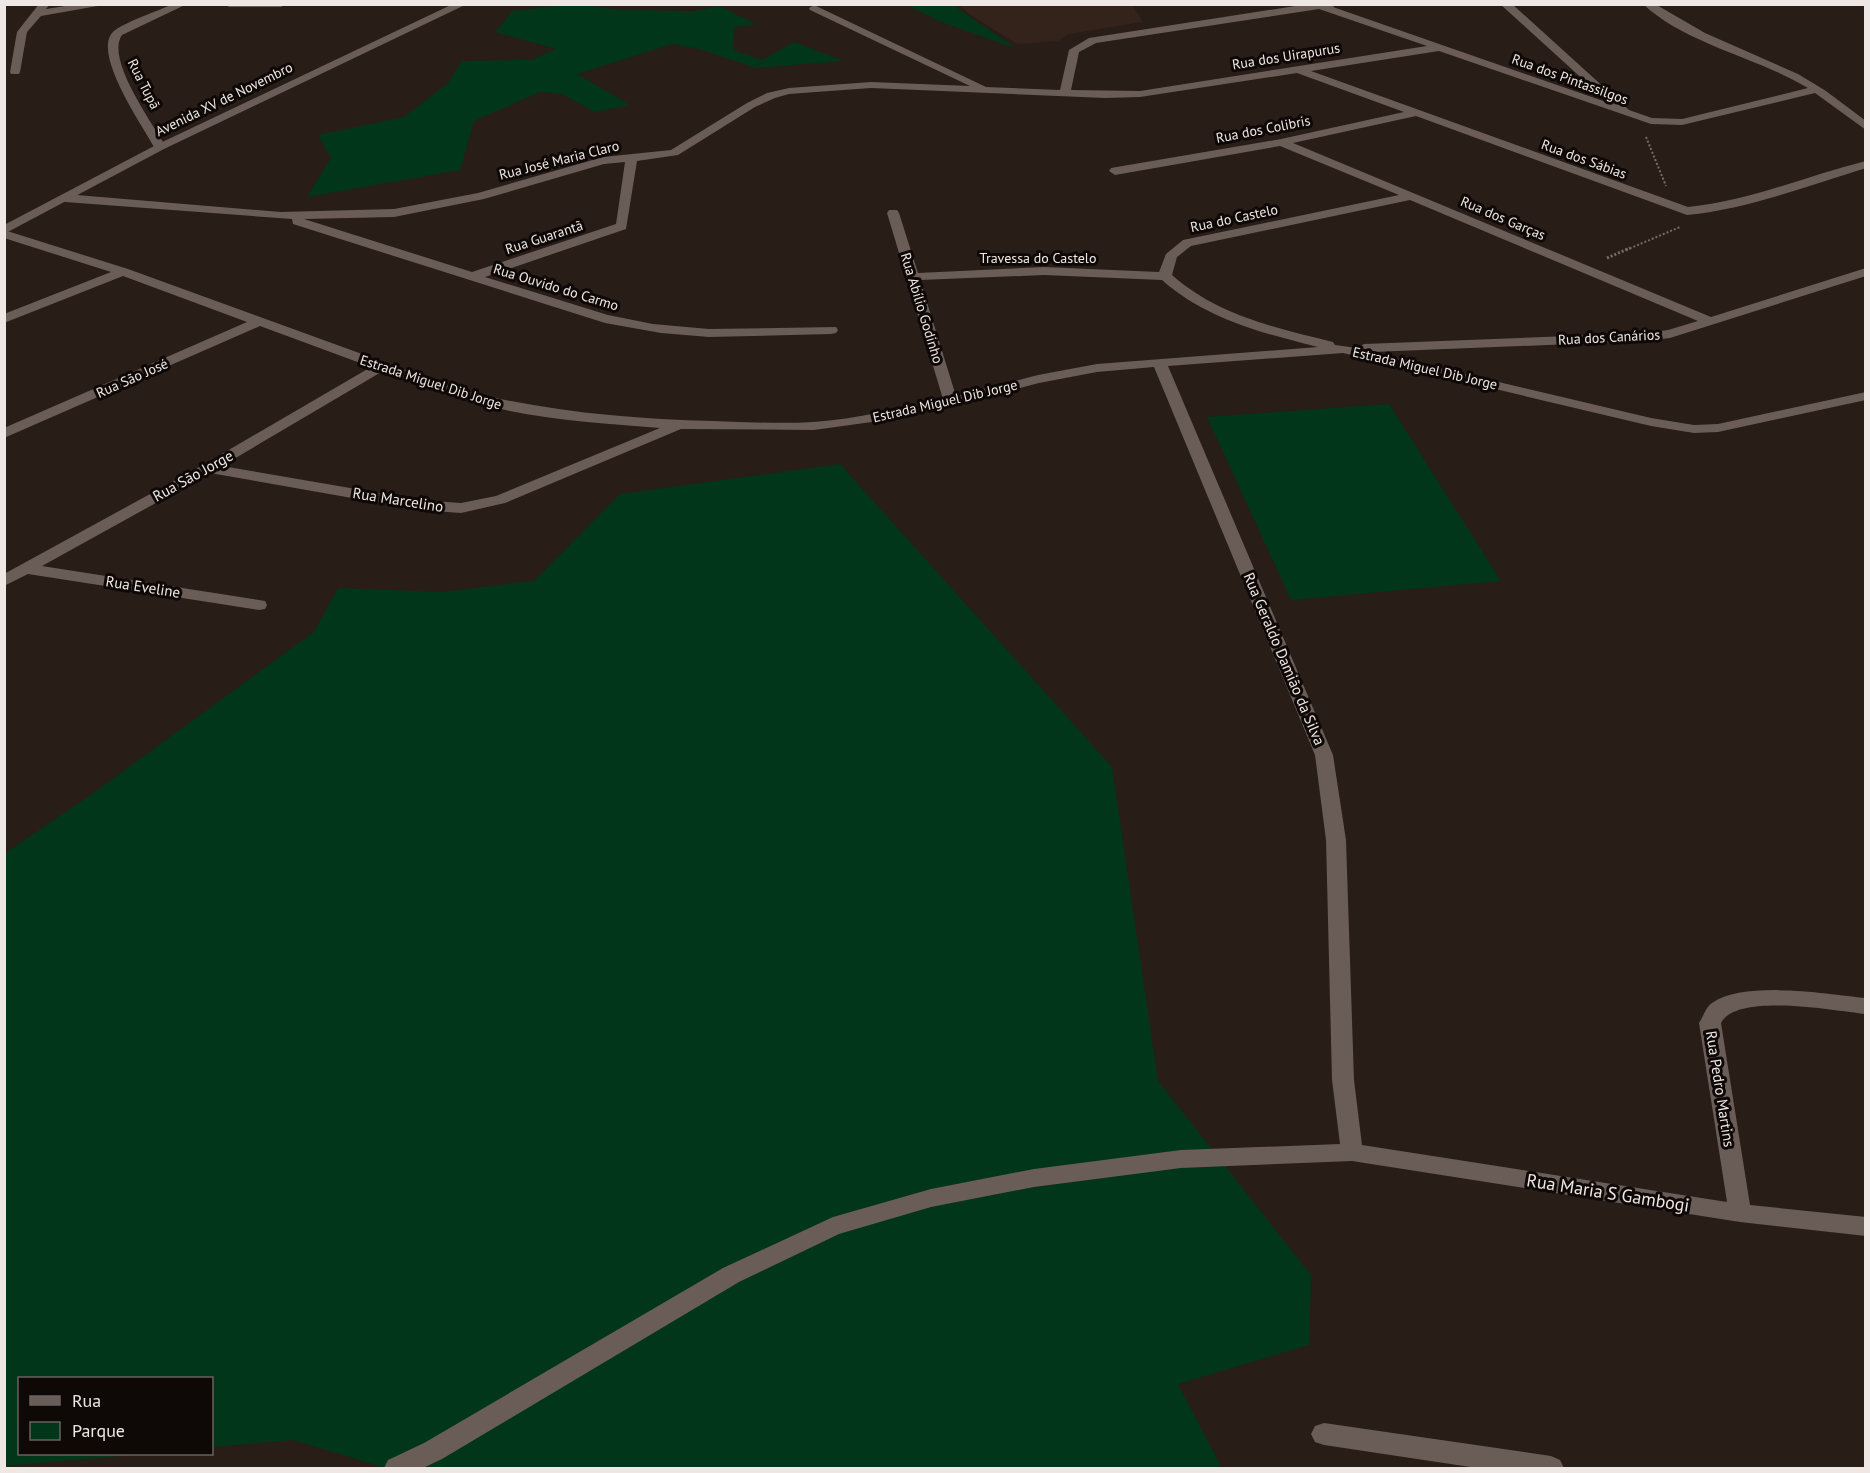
<svg xmlns="http://www.w3.org/2000/svg" width="1870" height="1473" font-family="'PT Sans',sans-serif">
<style>
.education{fill:#34231a}
.green{fill:#01361b}
.lines{fill:none;stroke-linecap:round;stroke-linejoin:round}
.path-far1{stroke:#776c68;stroke-width:2;stroke-dasharray:2 2;stroke-linecap:butt}
.path{stroke:#776c68;stroke-width:3;stroke-dasharray:2 2;stroke-linecap:butt}
.street{fill:#6a5c56;fill-rule:evenodd}
.secondary{fill:#6a5c56;fill-rule:evenodd}
.labels{text-anchor:middle;stroke-width:6;stroke-linejoin:round;paint-order:stroke}
.far-street-label{font-size:14px;fill:#efe7e3;stroke:#0e0907}
.street-label{font-size:15px;fill:#efe7e3;stroke:#0e0907}
.near-street-label{font-size:18px;fill:#efe7e3;stroke:#0e0907}
</style>
<rect width="100%" height="100%" fill="#291d18"/>
<!-- education -->
<path class="education" d="M959,5H1132L1143,22L1069,34L1058,41L1017,44L969,14Z"/>
<!-- green -->
<path class="green" d="M563,5H583L622,10L695,11L719,6L756,24L734,27L733,50L762,60L794,42L843,61L756,68L699,49L672,44L577,74L630,105L595,112L562,94L540,92L474,121L460,170L307,197L331,158L318,135L404,117L448,83L462,61L531,60L556,49L495,32L513,11Z
M906,5H953L1017,49L944,23Z
M1389,404L1501,581L1291,600L1207,417Z
M840,464L1112,767L1158,1081L1311,1275L1309,1345L1178,1384L1222,1468H386L293,1440L212,1447V1378H20V1454H145L5,1466V853L92,794L314,632L338,588L442,592L534,581L620,494Z"/>
<g class="lines">
<!-- path-far1 -->
<path class="path-far1" d="M1646,137L1666,186
M1626,250L1680,227"/>
<!-- path -->
<path class="path" d="M1607,258L1630,248"/>
<!-- street -->
<path class="street" d="M39,4H50L46,9L78,4H109L41,16L27,32L20,72L19,74H11L10,72L17,32Z
M173,4H187L122,35C105,59 153,124 166,147L160,150L154,147C143,126 90,51 114,31C125,22 158,11 173,4Z
M224,4H286L281,7H229Z
M1308,4H1336L1333,7L1609,103L1500,4H1512L1629,110L1652,118L1682,119L1808,88C1757,57 1687,45 1643,4H1655L1705,33L1798,74L1826,91L1866,121V130L1815,93L1682,125L1651,124L1439,51L1311,71L1688,207C1749,201 1806,176 1866,161V168C1807,186 1748,209 1687,215L1416,116L1293,143L1711,317L1866,268V276L1670,338L1646,341L1372,352L1651,418L1694,425L1718,424L1866,392V400L1718,432L1694,433L1651,426L1343,353L1168,366L1333,755L1346,840L1354,1080L1362,1145L1727,1202L1699,1023C1703,1017 1706,1007 1712,1003C1745,980 1827,994 1866,998V1014C1835,1011 1737,992 1721,1023L1750,1205L1866,1217V1236L1740,1222L1352,1161L1181,1168L1034,1187L931,1207L839,1234L739,1282L442,1459L423,1468H384L388,1460L424,1443L723,1268L833,1217L931,1189L1034,1169L1181,1150L1340,1144L1332,1080L1326,840L1315,755L1154,367L1097,372L1039,383L951,406L879,421L814,430L681,429L505,503L461,513L420,510L210,473L42,566L259,600L265,601L267,605L265,609L259,610L28,574L4,586V574L203,465L371,367L260,326L4,438V428L247,322L123,276L4,323V314L111,272L4,238V230L128,269L461,390C544,411 628,419 713,421C746,422 780,424 813,422C857,419 900,408 943,399L887,213L889,210H897L899,213L918,273L1044,267L1159,272L1166,254L1183,240L1399,195L1280,146L1115,175L1109,171L1111,168L1281,139L1404,112L1297,73L1140,97L1105,98L871,88L789,94L775,98L755,107L678,155L637,161L626,229L485,277L608,315L653,324L709,329L836,327L838,330L836,333L831,334L709,337L661,333L605,323L293,224L292,219L65,202L59,198L65,194L281,212L394,209L478,193L603,157L671,150L747,103L767,93L789,88L871,82L970,86L810,10L809,8L814,5L986,87L1060,90L1069,50L1089,38ZM1319,9L1427,46L1140,91L1071,90L1079,52L1096,43ZM625,162L616,224L472,272L304,219L394,217L484,199L604,164ZM1410,200L1698,321L1668,330L1646,333L1364,344L1357,348L1335,345L1333,342C1276,328 1217,315 1172,275L1177,257L1191,246ZM1044,275L1162,280C1206,319 1262,333 1318,347L1097,364L1038,375L956,396L920,280ZM383,371C425,387 466,402 510,411C559,421 610,424 660,428L496,496L461,503L420,500L222,466Z
M1324,1423L1551,1456L1560,1460L1564,1468H1477L1324,1445L1315,1442L1311,1434L1315,1426Z"/>
<!-- secondary -->
<path class="secondary" d="M453,4H467L164,149L4,234V225L156,145Z"/>
</g>
<g class="labels">
<!-- far-street labels -->
<g class="far-street-label">
<text transform="translate(1286 56) rotate(-9)" y="5">Rua dos Uirapurus</text>
<text transform="translate(1570 79) rotate(20)" y="5">Rua dos Pintassilgos</text>
<text transform="translate(144 84) rotate(63)" y="5">Rua Tupã</text>
<text transform="translate(224 99) rotate(-26)" y="5">Avenida XV de Novembro</text>
<text transform="translate(1263 129) rotate(-11)" y="5">Rua dos Colibris</text>
<text transform="translate(1584 159) rotate(20)" y="5">Rua dos Sábias</text>
<text transform="translate(559 160) rotate(-14)" y="5">Rua José Maria Claro</text>
<text transform="translate(1234 218) rotate(-12)" y="5">Rua do Castelo</text>
<text transform="translate(1503 218) rotate(23)" y="5">Rua dos Garças</text>
<text transform="translate(544 237) rotate(-18)" y="5">Rua Guarantã</text>
<text x="1038" y="263">Travessa do Castelo</text>
<text transform="translate(556 287) rotate(17)" y="5">Rua Ouvido do Carmo</text>
<text transform="translate(922 308) rotate(73)" y="5">Rua Abílio Godinho</text>
<text transform="translate(1609 337) rotate(-3)" y="5">Rua dos Canários</text>
<text transform="translate(1425 368) rotate(13)" y="5">Estrada Miguel Dib Jorge</text>
<text transform="translate(132 378) rotate(-24)" y="5">Rua São José</text>
<text transform="translate(431 382) rotate(18)" y="5">Estrada Miguel Dib Jorge</text>
<text transform="translate(945 401) rotate(-13)" y="5">Estrada Miguel Dib Jorge</text>
</g>
<!-- street labels -->
<g class="street-label">
<text transform="translate(193 476) rotate(-29)" y="5">Rua São Jorge</text>
<text transform="translate(398 500) rotate(9)" y="5">Rua Marcelino</text>
<text transform="translate(143 587) rotate(9)" y="5">Rua Eveline</text>
<text transform="translate(1284 659) rotate(67)" y="5">Rua Geraldo Damião da Silva</text>
<text transform="translate(1720 1089) rotate(81)" y="5">Rua Pedro Martins</text>
</g>
<!-- near-street labels -->
<g class="near-street-label">
<text transform="translate(1608 1193) rotate(9)" y="6">Rua Maria S Gambogi</text>
</g>
</g>
<!-- border -->
<rect width="1870" height="1473" fill="none" stroke="#efe7e3" stroke-width="12"/>
<!-- legend -->
<rect x="18" y="1377" width="195" height="78" fill="#0e0907" stroke="#68625f" stroke-width="1.5"/>
<rect x="30" y="1396" width="30" height="9" fill="#6a5c56" stroke="#68625f" stroke-width="1.5"/>
<text x="72" y="1407" font-size="18" fill="#efe7e3">Rua</text>
<rect x="30" y="1422" width="30" height="18" fill="#01361b" stroke="#68625f" stroke-width="1.5"/>
<text x="72" y="1437" font-size="18" fill="#efe7e3">Parque</text>
</svg>
